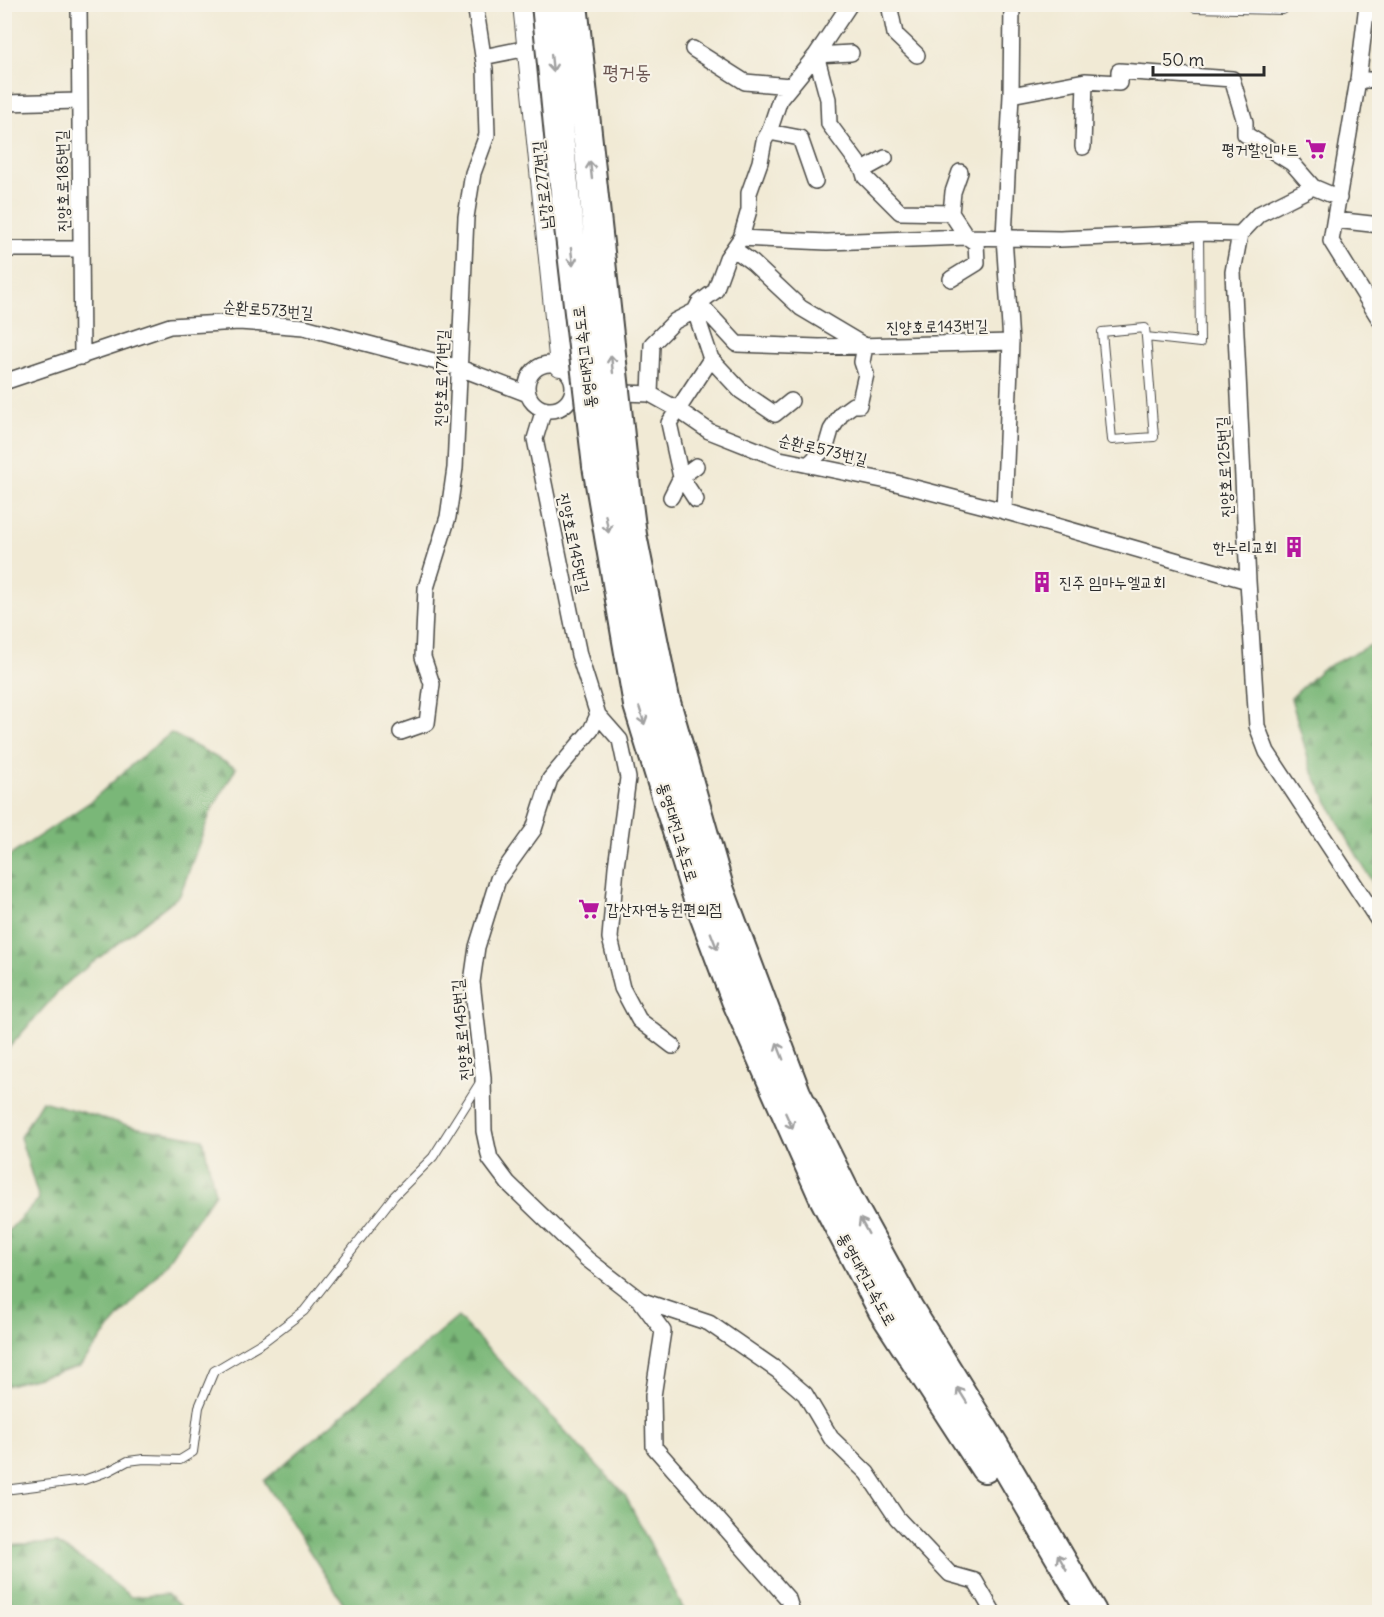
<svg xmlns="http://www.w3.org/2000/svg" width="1384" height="1617" font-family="Delius,'Poor Story',sans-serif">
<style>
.forest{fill:url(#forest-firs);stroke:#527152;stroke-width:1.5}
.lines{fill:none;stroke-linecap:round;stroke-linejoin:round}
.service-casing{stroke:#494844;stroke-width:10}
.minor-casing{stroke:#494844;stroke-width:18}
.tertiary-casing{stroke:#494844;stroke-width:22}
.motorway-casing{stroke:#494844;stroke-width:32}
.service{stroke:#fff;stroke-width:8}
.minor{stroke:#fff;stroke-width:15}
.tertiary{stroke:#fff;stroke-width:20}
.motorway{stroke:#fff;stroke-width:28}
.motorway-bridge-casing{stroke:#494844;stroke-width:32;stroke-linecap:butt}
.motorway-bridge{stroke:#fff;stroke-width:28}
.oneway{stroke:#a0a0a0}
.labels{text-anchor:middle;stroke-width:4.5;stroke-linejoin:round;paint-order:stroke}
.poi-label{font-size:16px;fill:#2b2b2b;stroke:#f7f3e8;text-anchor:end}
.street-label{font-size:16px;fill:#2b2b2b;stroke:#f7f3e8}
.quarter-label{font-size:20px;fill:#6b5652;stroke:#f7f3e8}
</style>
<defs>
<pattern id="forest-firs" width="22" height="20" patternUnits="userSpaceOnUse" patternTransform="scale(1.5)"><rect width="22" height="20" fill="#7ab778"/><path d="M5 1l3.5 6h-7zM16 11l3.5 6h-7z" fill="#649563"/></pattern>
</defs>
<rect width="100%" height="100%" fill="#f7f3e8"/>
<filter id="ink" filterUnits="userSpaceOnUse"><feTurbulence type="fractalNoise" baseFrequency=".0167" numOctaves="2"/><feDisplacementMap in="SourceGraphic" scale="12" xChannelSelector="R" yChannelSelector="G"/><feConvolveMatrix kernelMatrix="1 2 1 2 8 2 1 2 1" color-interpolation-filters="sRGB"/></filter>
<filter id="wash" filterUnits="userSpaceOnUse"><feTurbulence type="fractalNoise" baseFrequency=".008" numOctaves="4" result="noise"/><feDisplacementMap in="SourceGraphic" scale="24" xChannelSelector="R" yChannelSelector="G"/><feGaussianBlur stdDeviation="1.35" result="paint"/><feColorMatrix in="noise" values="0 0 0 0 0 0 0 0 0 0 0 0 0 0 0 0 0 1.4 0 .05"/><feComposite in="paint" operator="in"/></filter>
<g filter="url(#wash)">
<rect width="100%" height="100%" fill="#f1ead5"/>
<!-- forest -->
<path class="forest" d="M1379,641V894L1343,831L1311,769L1291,698L1322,669Z
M171,733L236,768L211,811L180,895L64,985L5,1052V859L90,802L135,762Z
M42,1101L134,1127L203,1139L215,1193L164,1266L114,1323L80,1366L5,1386V1231H8L39,1199L20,1137Z
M458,1317L625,1495L685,1612H349L264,1481Z
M55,1543L94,1567L131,1597L167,1594L186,1612H5V1546Z"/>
</g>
<g filter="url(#ink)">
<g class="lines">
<defs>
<path id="service" d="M1195,4V8L1283,10
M1146,337L1154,437L1112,440L1102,332L1145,328L1146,337L1200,343L1199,233
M4,1490L84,1480L109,1471L128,1461L144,1459L180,1460L193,1452L199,1407L214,1371L263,1342L304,1311L394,1196L433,1157L481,1081"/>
<path id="minor" d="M79,4L82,357
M850,4L816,55L780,99L769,132L764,141L760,162L749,193V210L741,238L727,258L715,291L699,303L737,344L819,347L1011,342
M889,4L895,34L917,55
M1367,4L1358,80L1331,241L1380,320
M693,49L745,82L790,86
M851,53L816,55L828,99L829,124L863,170L865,177L900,212L951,213L967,237L976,243L977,263L951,279
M483,57L528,48
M1358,80H1380
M1011,95L1085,81L1119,83V71L1232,79L1245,122V134L1292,163L1313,187
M4,103L78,101
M769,132L800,138L815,181
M1083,147L1085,81
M863,170L885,158
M1339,198L1313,187L1259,214L1240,234L1233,272L1248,581L1257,726L1267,752L1380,923
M951,213L953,192L960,172
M1335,220L1380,225
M741,238L827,242L967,237L1060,239L1199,233L1240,234
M736,245L734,249L753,263L801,308L865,346
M4,249H81
M695,311L711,359L669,423L681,477L696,466
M711,359L741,391L775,414L791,401
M527 387a23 23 0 1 1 46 0a23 23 0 1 1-46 0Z
M4,382L170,326L239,322L304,327L460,368L528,394
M573,391L650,394L677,409L709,431L780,459L892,482L1004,511L1248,581
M650,394L652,344L675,321L695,311L699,303
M544,409L535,439L579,655L598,715L591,730L550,779L534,829L498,879L477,947L472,982L483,1077L484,1131L490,1159L508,1183L587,1259L640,1300L663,1331L653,1396L654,1447L788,1599L792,1612
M808,465L826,447L831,430L842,413L853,405H859L866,374L862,362L865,346
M671,497L681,477L696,500
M1004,511L1011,342L1004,237L1011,95L1012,4
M598,715L620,740L628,778L616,867L610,938L622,988L639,1020L673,1046
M401,732L427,723L432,684L423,657L426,588L448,517L455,468L466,217L473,173L487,135L485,69L475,4
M640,1300L709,1323L777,1370L805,1394L831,1438L867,1473L897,1518L950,1574L975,1581L993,1612"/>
<path id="tertiary" d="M523,4L560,366"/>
<path id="motorway" d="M623,464L632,535L665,699L720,891L796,1093L849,1200L909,1309L995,1447L1092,1612
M597,466L638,705L698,899L736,1000L823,1196L883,1311L985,1468"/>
</defs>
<!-- service casing -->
<use href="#service" class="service-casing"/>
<!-- minor casing -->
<use href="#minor" class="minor-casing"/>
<!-- tertiary casing -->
<use href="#tertiary" class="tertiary-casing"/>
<!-- motorway casing -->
<use href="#motorway" class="motorway-casing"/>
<!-- service -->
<use href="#service" class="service"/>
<!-- minor -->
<use href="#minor" class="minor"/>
<!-- tertiary -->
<use href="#tertiary" class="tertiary"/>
<!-- motorway -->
<use href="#motorway" class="motorway"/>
<defs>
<path id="motorway-bridge" d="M546,4L563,176L597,466
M573,4L623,464"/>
</defs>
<!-- motorway-bridge casing -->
<use href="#motorway-bridge" class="motorway-bridge-casing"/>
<!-- motorway-bridge -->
<use href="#motorway-bridge" class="motorway-bridge"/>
</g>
<!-- one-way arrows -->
<defs><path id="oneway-shaft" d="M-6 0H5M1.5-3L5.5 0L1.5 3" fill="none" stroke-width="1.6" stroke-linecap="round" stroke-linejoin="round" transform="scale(1.5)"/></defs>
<g class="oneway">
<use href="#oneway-shaft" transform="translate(552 63) rotate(84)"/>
<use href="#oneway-shaft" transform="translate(591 170) rotate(-96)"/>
<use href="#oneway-shaft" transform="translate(572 257) rotate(83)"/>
<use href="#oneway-shaft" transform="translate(612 364) rotate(-96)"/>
<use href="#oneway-shaft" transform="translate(607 524) rotate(80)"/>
<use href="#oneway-shaft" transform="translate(642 716) rotate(73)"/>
<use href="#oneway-shaft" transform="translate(714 941) rotate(69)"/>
<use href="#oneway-shaft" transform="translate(780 1051) rotate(-111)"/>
<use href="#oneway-shaft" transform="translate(789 1121) rotate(66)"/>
<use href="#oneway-shaft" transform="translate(864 1226) rotate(-119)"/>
<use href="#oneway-shaft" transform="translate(962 1395) rotate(-122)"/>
<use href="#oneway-shaft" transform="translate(1062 1562) rotate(-120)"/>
</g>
</g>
<!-- icons -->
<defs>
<symbol id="supermarket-bare" viewBox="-9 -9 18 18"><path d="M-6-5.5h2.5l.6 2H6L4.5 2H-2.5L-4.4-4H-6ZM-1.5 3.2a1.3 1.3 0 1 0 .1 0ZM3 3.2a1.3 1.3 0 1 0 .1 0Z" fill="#b5179e" stroke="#f7f3e8" stroke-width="2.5" paint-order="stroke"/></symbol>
<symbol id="building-bare" viewBox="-9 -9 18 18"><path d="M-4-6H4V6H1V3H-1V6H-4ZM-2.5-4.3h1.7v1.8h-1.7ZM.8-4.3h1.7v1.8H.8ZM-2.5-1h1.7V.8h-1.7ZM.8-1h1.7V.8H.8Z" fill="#b5179e" stroke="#f7f3e8" stroke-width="2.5" paint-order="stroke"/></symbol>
</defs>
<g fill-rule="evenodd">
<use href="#supermarket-bare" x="1301" y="134" width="30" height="30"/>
<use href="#building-bare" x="1279" y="532" width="30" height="30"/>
<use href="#building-bare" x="1027" y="567" width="30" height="30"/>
<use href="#supermarket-bare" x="574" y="894" width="30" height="30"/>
</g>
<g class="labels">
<!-- poi labels -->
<g class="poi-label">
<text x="1299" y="155">평거할인마트</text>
<text x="1277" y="553">한누리교회</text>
<text x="1059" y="588" text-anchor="start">진주 임마누엘교회</text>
<text x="606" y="915" text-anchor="start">갑산자연농원편의점</text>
</g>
<!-- street labels -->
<g class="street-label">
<text transform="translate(62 181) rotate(-91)" y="6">진양호로185번길</text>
<text transform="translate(542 185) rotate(-96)" y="6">남강로277번길</text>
<text transform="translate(268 309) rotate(4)" y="6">순환로573번길</text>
<text transform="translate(937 326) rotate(-1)" y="6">진양호로143번길</text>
<text transform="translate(584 357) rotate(-97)" y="6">통영대전고속도로</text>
<text transform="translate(441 378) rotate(-88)" y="6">진양호로171번길</text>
<text transform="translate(823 449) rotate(13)" y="6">순환로573번길</text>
<text transform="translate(1224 467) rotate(-93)" y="6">진양호로125번길</text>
<text transform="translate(574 543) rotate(78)" y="6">진양호로145번길</text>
<text transform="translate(678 832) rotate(73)" y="6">통영대전고속도로</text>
<text transform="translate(461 1030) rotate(-95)" y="6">진양호로145번길</text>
<text transform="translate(867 1279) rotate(61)" y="6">통영대전고속도로</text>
</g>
<!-- quarter labels -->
<g class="quarter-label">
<text x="627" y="79">평거동</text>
</g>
</g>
<!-- margin -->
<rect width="1384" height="1617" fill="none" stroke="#f7f3e8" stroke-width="24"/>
<!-- scale -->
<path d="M1153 66v9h111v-9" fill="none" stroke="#2b2b2b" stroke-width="3"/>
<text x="1162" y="66" font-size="18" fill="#2b2b2b" stroke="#f7f3e8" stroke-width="4.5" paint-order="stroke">50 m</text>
</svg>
